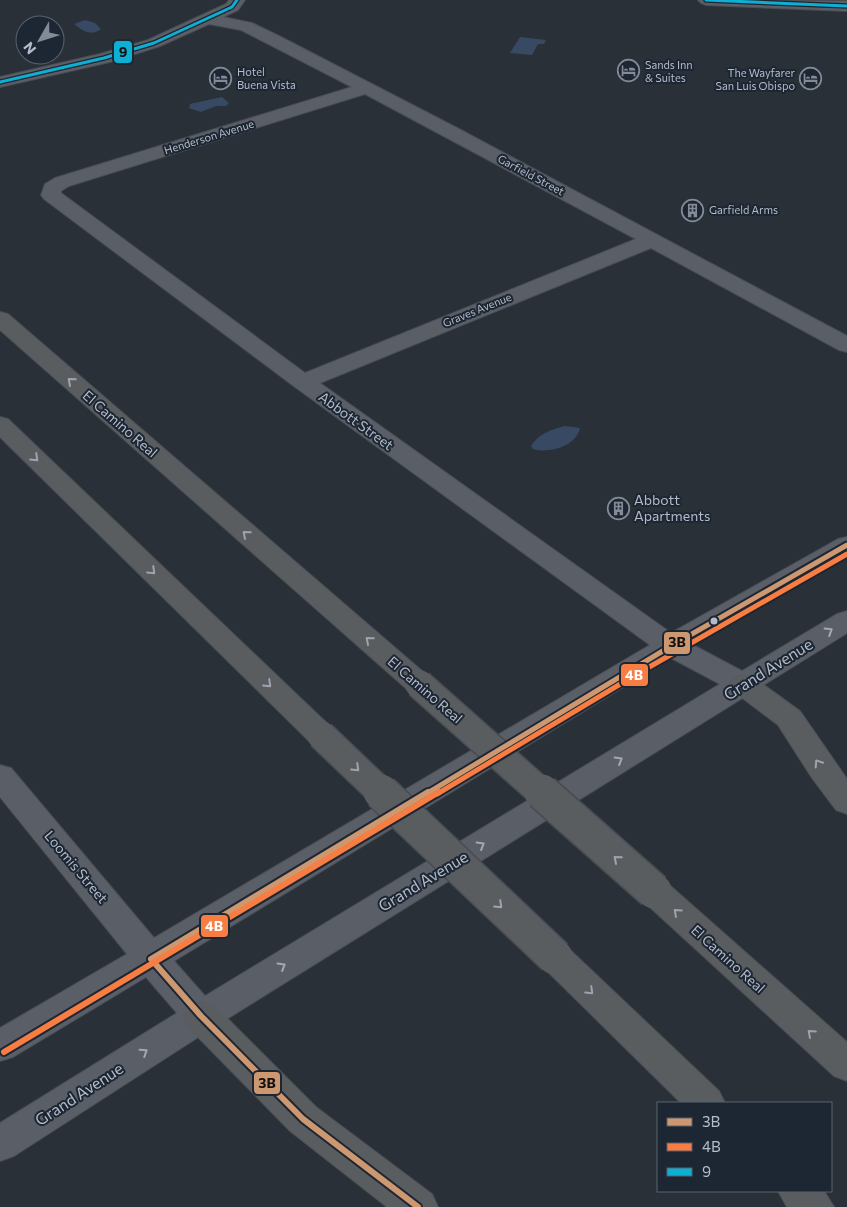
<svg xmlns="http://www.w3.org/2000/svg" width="847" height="1207" font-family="Commissioner,sans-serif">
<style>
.water{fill:#384963}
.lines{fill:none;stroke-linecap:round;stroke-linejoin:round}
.minor-casing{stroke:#484c53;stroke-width:2}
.highway-casing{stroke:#474c53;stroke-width:2}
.minor{fill:#5a5e66;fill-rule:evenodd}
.highway{fill:#5a5d60;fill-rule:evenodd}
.highway-bridge-far1-casing{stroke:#474c53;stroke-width:31;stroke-linecap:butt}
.highway-bridge-casing{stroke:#474c53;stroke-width:38;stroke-linecap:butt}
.highway-bridge-far1{stroke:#5a5d60;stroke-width:28}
.highway-bridge{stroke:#5a5d60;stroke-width:35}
.bus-1-far1-casing{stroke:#1d2633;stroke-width:9}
.bus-1-casing{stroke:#1d2633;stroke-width:10}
.bus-2-far1-casing{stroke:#1d2633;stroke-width:9}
.bus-2-casing{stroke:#1d2633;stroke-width:10}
.bus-3-casing{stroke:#1d2633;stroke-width:5.5}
.bus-1-far1{stroke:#cd976f;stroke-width:5}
.bus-1{stroke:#cd976f;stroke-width:6}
.bus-2-far1{stroke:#f77d43;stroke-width:5}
.bus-2{stroke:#f77d43;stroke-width:6}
.bus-3{stroke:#0dafd3;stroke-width:3}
.oneway{stroke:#9ea4af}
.oneway2{stroke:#a2a9b5}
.bus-dot{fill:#b4bcc9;stroke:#1d2633;stroke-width:2}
.labels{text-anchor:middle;stroke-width:4;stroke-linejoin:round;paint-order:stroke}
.far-poi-label{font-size:11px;fill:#b4bcc9;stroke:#1d2633;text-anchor:start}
.far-street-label{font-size:11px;fill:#b4bcc9;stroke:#1d2633}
.street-label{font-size:14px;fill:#b4bcc9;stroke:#1d2633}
.poi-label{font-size:14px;fill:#b4bcc9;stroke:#1d2633;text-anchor:start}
.near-street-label{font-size:16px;fill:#b4bcc9;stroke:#1d2633}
.line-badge{stroke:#1d2633;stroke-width:2}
.badge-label{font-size:14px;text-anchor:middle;font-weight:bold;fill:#fff}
.pale-badge-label{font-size:14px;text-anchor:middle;font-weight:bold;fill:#111}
</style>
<rect width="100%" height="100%" fill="#2a3038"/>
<!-- water -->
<path class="water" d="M85,20L95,23L101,29C91,37 83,31 74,24Z
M520,37L546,40L544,44H538L532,55L510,53Z
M222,97L229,103L226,106H216L201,112L189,108L190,104Z
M565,426L580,428C577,446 548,454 533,449L531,446C538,434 552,429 565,426Z"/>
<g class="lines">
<defs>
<path id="minor" d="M229,0H245L238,10L223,17L252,23L279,36L459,129L847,336V352L839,350L651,248L320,383L671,633L838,539L847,537V556L693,645L742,671L837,614L847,611V633L214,1027L14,1156L0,1161V1123L177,1013L146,977L13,1057L0,1061V1028L127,954L0,797V765L11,768L154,938L650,645L295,387L44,199L41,195L45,184L55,178L352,87L241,30L209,24L160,46L110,62L0,87V77L100,54L148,40L226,4ZM365,94L636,239L305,373L61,193V191L69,186ZM671,658L720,684L205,996L174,961Z
M698,0L847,1V11L706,5L701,3Z"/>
<path id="highway" d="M0,312L8,314L429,677L434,684L429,691L419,694L409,691L0,330Z
M0,417L8,419L332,728L336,735L332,742L321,746L310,742L0,437Z
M743,674L753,677L800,711L847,779V814L836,810L812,778L778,725L733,691L728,684L733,677Z
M654,878L666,882L847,1042V1081L834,1076L642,900L637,891L642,882Z
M555,943L567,947L719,1091L725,1103H681L543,967L538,957L543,947Z
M201,1001L214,1005L316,1107L432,1194L438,1207H387L290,1131L188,1027L183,1016L188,1005Z
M778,1191H824L834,1207H787Z"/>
</defs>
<!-- minor casing -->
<use href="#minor" class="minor-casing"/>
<!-- highway casing -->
<use href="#highway" class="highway-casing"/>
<!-- minor -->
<use href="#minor" class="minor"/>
<!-- highway -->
<use href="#highway" class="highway"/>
<defs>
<path id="highway-bridge-far1" d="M419,684L543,794
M321,735L383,794"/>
<path id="highway-bridge" d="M381,792L555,957
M542,792L654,891"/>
</defs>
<!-- highway-bridge-far1 casing -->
<use href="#highway-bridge-far1" class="highway-bridge-far1-casing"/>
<!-- highway-bridge casing -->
<use href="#highway-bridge" class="highway-bridge-casing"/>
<!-- highway-bridge-far1 -->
<use href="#highway-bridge-far1" class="highway-bridge-far1"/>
<!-- highway-bridge -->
<use href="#highway-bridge" class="highway-bridge"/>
<defs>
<path id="bus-1-far1" d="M426,794L671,646L847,545"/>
<path id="bus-1" d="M418,1207L303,1119L201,1016L151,959L428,792"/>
<path id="bus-2-far1" d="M437,794L637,674L847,554"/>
<path id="bus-2" d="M4,1052L439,792"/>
<path id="bus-3" d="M706,0L847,6
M0,82L104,58L154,43L232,7L237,0"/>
</defs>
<!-- bus-1-far1 casing -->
<use href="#bus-1-far1" class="bus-1-far1-casing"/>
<!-- bus-1 casing -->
<use href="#bus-1" class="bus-1-casing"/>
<!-- bus-2-far1 casing -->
<use href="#bus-2-far1" class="bus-2-far1-casing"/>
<!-- bus-2 casing -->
<use href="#bus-2" class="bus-2-casing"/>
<!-- bus-3 casing -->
<use href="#bus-3" class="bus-3-casing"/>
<!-- bus-1-far1 -->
<use href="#bus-1-far1" class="bus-1-far1"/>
<!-- bus-1 -->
<use href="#bus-1" class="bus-1"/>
<!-- bus-2-far1 -->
<use href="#bus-2-far1" class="bus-2-far1"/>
<!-- bus-2 -->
<use href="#bus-2" class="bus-2"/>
<!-- bus-3 -->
<use href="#bus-3" class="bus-3"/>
</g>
<!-- one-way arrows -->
<defs><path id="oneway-chevron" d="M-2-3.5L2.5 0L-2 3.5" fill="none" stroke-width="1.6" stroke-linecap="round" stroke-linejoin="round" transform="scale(1.25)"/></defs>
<g class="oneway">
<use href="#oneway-chevron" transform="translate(71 381) rotate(-139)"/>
<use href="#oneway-chevron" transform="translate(35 458) rotate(44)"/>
<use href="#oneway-chevron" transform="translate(246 534) rotate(-139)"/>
<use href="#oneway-chevron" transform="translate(152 571) rotate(44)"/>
<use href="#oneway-chevron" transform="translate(369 640) rotate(-139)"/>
<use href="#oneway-chevron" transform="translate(268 684) rotate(44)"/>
<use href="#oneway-chevron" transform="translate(818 763) rotate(-123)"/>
<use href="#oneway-chevron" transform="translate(356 768) rotate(44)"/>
<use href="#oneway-chevron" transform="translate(617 859) rotate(-139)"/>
<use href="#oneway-chevron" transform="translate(499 905) rotate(44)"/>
<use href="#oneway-chevron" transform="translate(677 912) rotate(-138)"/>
<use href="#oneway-chevron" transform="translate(590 991) rotate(44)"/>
<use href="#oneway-chevron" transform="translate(811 1033) rotate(-138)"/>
</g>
<g class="oneway2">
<use href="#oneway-chevron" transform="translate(829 631) rotate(-32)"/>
<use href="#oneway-chevron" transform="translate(619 760) rotate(-31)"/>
<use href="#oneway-chevron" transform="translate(481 845) rotate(-31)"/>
<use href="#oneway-chevron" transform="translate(282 966) rotate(-31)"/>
<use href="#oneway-chevron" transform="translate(144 1052) rotate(-33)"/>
</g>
<!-- icons -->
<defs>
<symbol id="hotel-ring" viewBox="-11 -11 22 22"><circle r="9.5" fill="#1d2633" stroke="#848b96" stroke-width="1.5"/><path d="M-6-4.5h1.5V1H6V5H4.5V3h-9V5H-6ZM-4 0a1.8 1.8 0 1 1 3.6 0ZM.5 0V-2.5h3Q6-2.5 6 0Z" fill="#848b96"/></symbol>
<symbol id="building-ring" viewBox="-11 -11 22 22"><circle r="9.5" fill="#1d2633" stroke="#848b96" stroke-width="1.5"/><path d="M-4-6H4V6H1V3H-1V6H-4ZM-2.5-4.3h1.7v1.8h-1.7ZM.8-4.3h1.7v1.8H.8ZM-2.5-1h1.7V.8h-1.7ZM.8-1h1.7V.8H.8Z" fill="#848b96"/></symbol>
</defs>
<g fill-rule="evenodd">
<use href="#hotel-ring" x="616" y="58" width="25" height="25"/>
<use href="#hotel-ring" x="208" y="66" width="25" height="25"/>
<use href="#hotel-ring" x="798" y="66" width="25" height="25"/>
<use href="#building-ring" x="680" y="198" width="25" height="25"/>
<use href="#building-ring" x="606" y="496" width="25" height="25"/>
</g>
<!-- markers -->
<circle class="bus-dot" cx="714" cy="621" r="4.5"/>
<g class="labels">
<!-- far-poi labels -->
<g class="far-poi-label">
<text x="645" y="69">Sands Inn<tspan x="645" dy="13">&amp; Suites</tspan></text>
<text x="237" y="76">Hotel<tspan x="237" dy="13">Buena Vista</tspan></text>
<text x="795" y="77" text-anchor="end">The Wayfarer<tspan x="795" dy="13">San Luis Obispo</tspan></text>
<text x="709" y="214">Garfield Arms</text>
</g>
<!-- far-street labels -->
<g class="far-street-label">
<text transform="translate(209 137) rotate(-17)" y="4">Henderson Avenue</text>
<text transform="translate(531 175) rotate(28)" y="4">Garfield Street</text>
<text transform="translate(477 310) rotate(-22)" y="4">Graves Avenue</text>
</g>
<!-- street labels -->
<g class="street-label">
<text transform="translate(356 421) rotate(36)" y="5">Abbott Street</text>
<text transform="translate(120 424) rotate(41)" y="5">El Camino Real</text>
<text transform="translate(425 690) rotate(41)" y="5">El Camino Real</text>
<text transform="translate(76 867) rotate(50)" y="5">Loomis Street</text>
<text transform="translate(728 959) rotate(42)" y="5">El Camino Real</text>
</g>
<!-- poi labels -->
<g class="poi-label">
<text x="634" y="505">Abbott<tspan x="634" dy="16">Apartments</tspan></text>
</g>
<!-- near-street labels -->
<g class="near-street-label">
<text transform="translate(768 669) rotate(-32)" y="6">Grand Avenue</text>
<text transform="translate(423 881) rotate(-31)" y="6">Grand Avenue</text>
<text transform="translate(79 1094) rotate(-33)" y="6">Grand Avenue</text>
</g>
</g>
<g class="line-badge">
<rect x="113" y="40" width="20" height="24" rx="5" fill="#0dafd3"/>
<rect x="663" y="631" width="28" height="24" rx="5" fill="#cd976f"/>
<rect x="620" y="663" width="29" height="24" rx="5" fill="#f77d43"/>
<rect x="200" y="914" width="29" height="24" rx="5" fill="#f77d43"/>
<rect x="253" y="1071" width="28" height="24" rx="5" fill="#cd976f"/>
</g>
<g class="badge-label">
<text x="634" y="680">4B</text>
<text x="214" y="931">4B</text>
</g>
<g class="pale-badge-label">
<text x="123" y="57">9</text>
<text x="677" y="647">3B</text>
<text x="267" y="1088">3B</text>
</g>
<!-- legend -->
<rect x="657" y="1102" width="175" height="90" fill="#1d2633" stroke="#59626f"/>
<rect x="667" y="1118" width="25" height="8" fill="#cd976f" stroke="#59626f"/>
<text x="702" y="1127" font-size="15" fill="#b4bcc9">3B</text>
<rect x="667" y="1143" width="25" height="8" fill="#f77d43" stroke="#59626f"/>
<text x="702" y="1152" font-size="15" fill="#b4bcc9">4B</text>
<rect x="667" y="1168" width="25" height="8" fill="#0dafd3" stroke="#59626f"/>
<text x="702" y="1177" font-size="15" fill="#b4bcc9">9</text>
<!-- north arrow -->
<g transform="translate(40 40) rotate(231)"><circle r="24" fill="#1d2633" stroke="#59626f"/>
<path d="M0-4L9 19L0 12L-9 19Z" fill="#848b96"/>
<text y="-8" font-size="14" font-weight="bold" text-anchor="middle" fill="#b4bcc9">N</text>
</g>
</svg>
